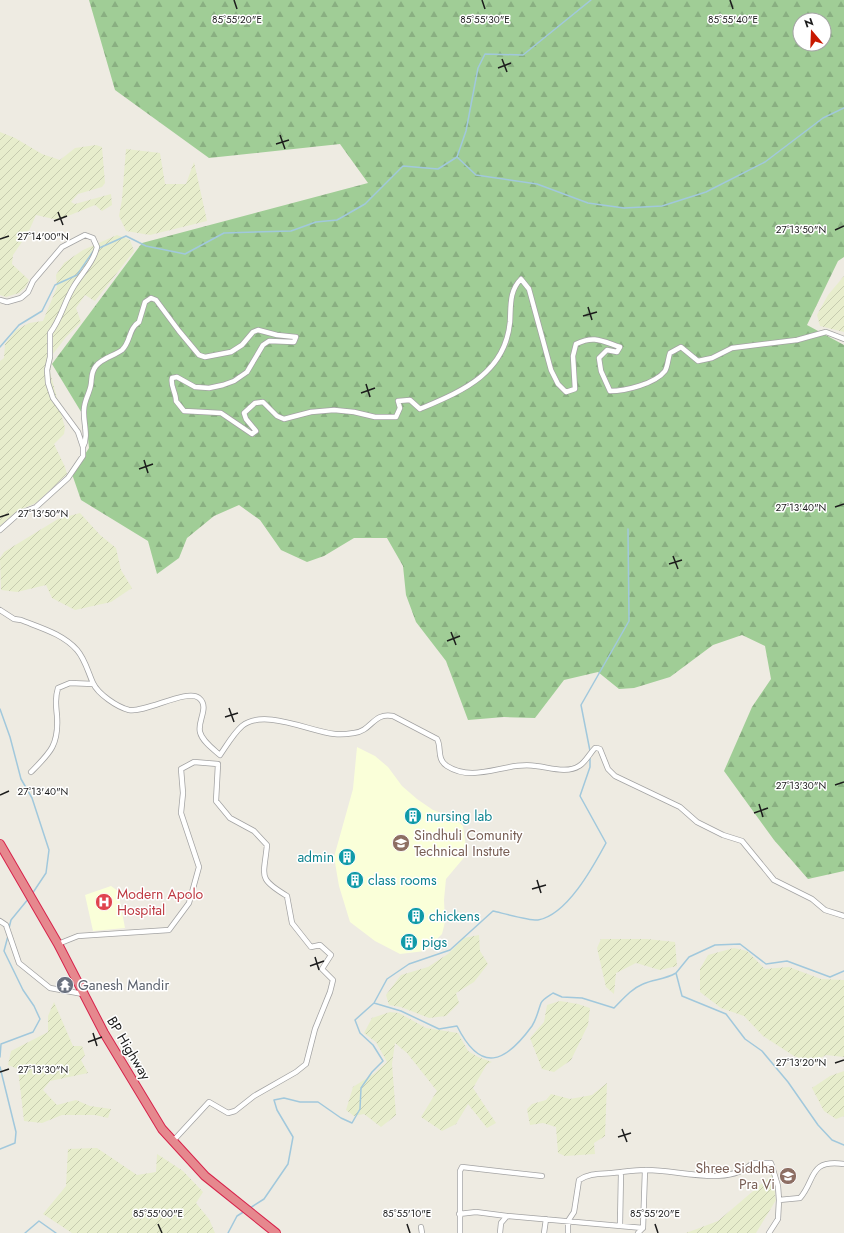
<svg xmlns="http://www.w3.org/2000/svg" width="844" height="1233" font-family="Jost,sans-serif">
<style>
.education{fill:#faffd9}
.farmland{fill:url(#farmland-furrows)}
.forest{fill:url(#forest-firs);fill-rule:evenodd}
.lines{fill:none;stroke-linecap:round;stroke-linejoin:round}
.stream{stroke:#a1c8dc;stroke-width:1.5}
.street-casing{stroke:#a3a3a3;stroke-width:6}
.highway-casing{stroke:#d7234b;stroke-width:10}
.street{stroke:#fff;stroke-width:4.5}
.highway{stroke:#e6888e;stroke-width:8}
.ticks{fill:none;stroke:#1c1c1c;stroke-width:1.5}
.labels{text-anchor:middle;stroke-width:3;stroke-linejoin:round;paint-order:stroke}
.culture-label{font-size:14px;fill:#0d838f;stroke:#fff;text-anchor:start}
.education-label{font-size:14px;fill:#785e54;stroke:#fff;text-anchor:start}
.health-label{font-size:14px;fill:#be3a42;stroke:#fff;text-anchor:start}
.worship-label{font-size:14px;fill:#5b616d;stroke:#fff;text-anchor:start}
.street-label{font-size:14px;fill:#1c1c1c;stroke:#fff}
.ticks-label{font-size:10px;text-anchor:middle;fill:#1c1c1c;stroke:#fff;stroke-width:3;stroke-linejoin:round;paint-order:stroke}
</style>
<defs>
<pattern id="farmland-furrows" width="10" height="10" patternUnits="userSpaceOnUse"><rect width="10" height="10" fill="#e7edcc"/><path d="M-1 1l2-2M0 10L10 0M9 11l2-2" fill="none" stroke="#c6cbaf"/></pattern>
<pattern id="forest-firs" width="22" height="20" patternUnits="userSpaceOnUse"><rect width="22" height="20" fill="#a0cd96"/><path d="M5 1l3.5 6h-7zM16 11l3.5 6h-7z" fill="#89af81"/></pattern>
</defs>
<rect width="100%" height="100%" fill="#eeebe2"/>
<!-- education -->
<path class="education" d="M357,747L375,756L388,767L402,786L417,799L433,810L452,817L463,826L467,854L446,879L444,900L445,922L442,934L425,951L400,954L375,941L350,922L339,886L334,857L353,789Z
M111,886L118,891L125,928L93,931L85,895Z"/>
<!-- farmland -->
<path class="farmland" d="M0,132L15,138L42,154L60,160L75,148L96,145L102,147L105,183L102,187L78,194L71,202L75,204L111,194L112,205L102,211L95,205L58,220L36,215L28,233L13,255L12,264L29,280L25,288L19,293L6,297L0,295Z
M126,149L160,153L165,184H186L194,162L207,221L150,235L126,231L119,216L122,199Z
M117,235L130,240L134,251L95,301L85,295L76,308L81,322L66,337L53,354L50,372L65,428L64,434L54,444L65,467L67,474L36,503L17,511L0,526V361L4,358L5,344L16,330L29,323L43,321L57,287L56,275L64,263L83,250Z
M844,276V332L820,326L817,315L828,295Z
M80,513L100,535L116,548L121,570L132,588L111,602L75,610L52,598L46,585L17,592L1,590L0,558L4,552L58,519Z
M479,935L480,951L488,964L474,982L456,993L459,1003L446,1016L429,1018L401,1007L389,1005L386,995L401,975L428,967L448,954L464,938Z
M601,939H647L675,942L677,966L660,970L636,963L616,973L614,994L606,987L597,948Z
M734,948L747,951L765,969L789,967L821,979L844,980V1057L826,1055L811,1063L794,1056L763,1036L744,1016L721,1008L700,992V969L708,955Z
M560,1001L578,1004L590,1008L588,1025L571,1060L554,1072L542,1069L530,1038L544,1022L547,1005Z
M54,1002L73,1046H82L85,1055L81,1060L88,1073L50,1081L43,1090L57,1105L76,1100L90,1106L111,1109L108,1118L95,1115H62L42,1123L24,1121L18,1069L8,1065L11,1051L48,1032V1016Z
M390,1012L399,1013L426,1028L458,1033L468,1051L478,1057L492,1062L487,1064L473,1088L496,1123L487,1128L468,1104L456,1124L442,1131L421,1117L437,1091L407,1053L395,1043L392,1064L396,1115L381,1127L364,1114L354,1116L346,1110L353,1087L375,1073L387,1062L376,1042L364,1033L372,1018Z
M844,1071V1116L836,1119L824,1111L812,1088L830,1076Z
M607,1083L605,1136L594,1143L595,1154L565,1156L558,1153L556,1127L543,1123L530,1125L527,1109L532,1104L546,1100L551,1094L570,1099L592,1095Z
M97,1148L137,1175L156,1172L157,1154L183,1171L203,1192L196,1203L209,1219L215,1233H72L43,1214L66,1186L68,1149Z
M772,1175L776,1200L756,1233H686L718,1221Z"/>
<!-- forest -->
<path class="forest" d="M89,0H844V257L838,261L807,325L844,345V871L808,879L774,840L724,771L752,707L771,679L765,646L742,635L713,645L670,677L634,688L619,689L598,672L564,680L535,718L504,717L468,720L446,661L416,622L406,595L403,566L387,538H354L324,556L307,562L281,550L260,520L239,505L214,516L187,538L179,558L157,574L148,541L81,500L72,474L89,448L86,420L52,364L142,243L368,183L340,144L209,158L115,90ZM800,20H824V44H800Z"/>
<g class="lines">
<!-- stream -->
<path class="stream" d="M457,157L476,175L537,184L588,203L624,208L662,206L706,192L765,162L823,118L844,108
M97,249L126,236L146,246L185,254L224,233L291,231L316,222L337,220L365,204L403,166L438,169L457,157L466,131L478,68L485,54L523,55L591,0
M0,347L19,325L42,311L55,285L77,275L94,250
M0,709L10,737L21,779L32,798L49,850L46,873L32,894
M590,751L581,705L629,621L628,529
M9,928L11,920L29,898
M676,973L689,957L715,945L740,944L766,964L787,961L830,977L844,971
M374,1003L401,1011L439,1029L457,1026C481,1074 505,1063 532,1026C537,1018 538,1011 541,1003C543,999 549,996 553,993L562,997L582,998L614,1008C623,999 631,989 643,984C654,979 664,980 676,973L682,996L726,1014L745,1039L762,1051L788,1082L818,1125L832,1140L844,1145
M0,1057L1,1044L33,1032L40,1019L34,1006L23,990L4,951L8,936
M0,1067L16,1132L15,1143L0,1149
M250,1208L264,1199L288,1164L293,1137L277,1110L274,1100L284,1098L300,1102H318L341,1118L352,1123L360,1109L361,1088L372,1072L383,1061L373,1045L360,1033L355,1020L374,1003L387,979L409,964L450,950L493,911C502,913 531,921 538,920C567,915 593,867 606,843L580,796L590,767V757
M25,1233L39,1221L56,1233
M228,1233L237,1216L245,1211"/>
<defs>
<path id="street" d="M0,300L7,302L21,298L28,292L33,281L62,247L85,235L93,238L97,247C93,263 82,273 74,286C64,302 61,319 50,333V357L47,370L48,383L53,398L78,432L83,447V456L68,478L36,507L18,514L0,530
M83,447C89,436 83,422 84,410C84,400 90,393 91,384C92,377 91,372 96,366C102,358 114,356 122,350C131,342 128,329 139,322L145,302L151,298L156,300L179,331L199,355L205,357L231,352L242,345L253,332L258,330L277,335L296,337L294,342L269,341L263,345L247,372L234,381L223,385L209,388L195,387L177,377L172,378C170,386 176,392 176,401L184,411L221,413L252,434L256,431L246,419L244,413L255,403L263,402L277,416L284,419L311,412L334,410L354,412L375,417H396L400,408L398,401L410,400L420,409C462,391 505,374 510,322C511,306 509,291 521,279L529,289L551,370L558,384L566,392L575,389L573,356L576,344C594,335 602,341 620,347L617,352L607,350L599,358L601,371L610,391C625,391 655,384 665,371C668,366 668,358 670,353L681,347L698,361L712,358L732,348L797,340L826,332L844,339
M0,610L14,619L21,620C41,628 63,634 77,650C85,659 88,672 93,683C98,694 117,707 129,710C146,713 188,688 199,698C210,707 197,721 200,732C202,741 213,749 220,755C227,745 233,734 242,726C264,708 311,732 335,734C341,735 348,734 354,733C372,731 373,712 393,716L437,739C442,747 436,759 447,766C475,784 506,761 536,766C548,767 567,774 579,766C585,763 590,753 595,748H597L600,749L608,769L615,776L680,807L697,822L723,835L742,841L774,880L812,899L825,910L844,916
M31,772C50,753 59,745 57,716C56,706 55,698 58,688L70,683L93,684
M0,921L6,925L19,963L50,988L83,994
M58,944L78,936L169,930L189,903L199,867L181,813L183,793L181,769L194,762L218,764L216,801L230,818L254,831L267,845C264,877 257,878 287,896L292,923L311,947L320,945L331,955L322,969L333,980L330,992L315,1029L306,1064L296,1072L254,1096L235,1111L228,1113L209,1102L173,1141
M459,1214L476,1212L507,1216
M620,1225L621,1172
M421,1227L422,1233
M460,1233V1171L462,1167L542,1176
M500,1233L501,1223L507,1216L643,1228
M544,1233L546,1219
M568,1233V1221L574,1212L579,1180C590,1173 599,1174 612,1173C623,1172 634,1170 645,1170C677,1169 727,1188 753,1163H771L778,1186L779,1200L800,1198C816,1180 808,1159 844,1164
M638,1233L643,1228L645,1170
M769,1233L778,1219L779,1200"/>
<path id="highway" d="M0,844L58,944L104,1033L162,1129L205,1176L276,1233"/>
</defs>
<!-- street casing -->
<use href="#street" class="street-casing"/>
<!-- highway casing -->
<use href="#highway" class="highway-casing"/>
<!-- street -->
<use href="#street" class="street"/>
<!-- highway -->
<use href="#highway" class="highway"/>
</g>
<!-- ticks -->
<path class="ticks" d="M234,0L237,9M482,0L485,9M730,0L733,9M502,59L507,72M498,68L511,63M280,135L285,149M276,144L289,140M58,212L63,225M54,221L67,216M835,230L844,226M0,239L9,236M588,307L592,320M583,316L597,312M366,384L370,397M361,393L375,388M144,460L148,473M139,469L153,464M835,507L844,504M0,517L9,514M673,556L678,569M669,564L682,560M451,632L456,645M447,641L460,636M229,708L234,722M225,717L238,713M835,785L844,782M0,795L9,791M759,804L763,817M754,813L768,808M537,880L541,893M532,889L546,885M315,957L319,970M310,966L324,961M93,1033L97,1046M88,1042L102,1037M835,1063L844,1060M0,1072L9,1069M622,1129L627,1142M618,1137L631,1133M158,1224L162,1233M407,1224L410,1233M655,1224L658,1233"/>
<!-- icons -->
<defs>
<symbol id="building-disc" viewBox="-11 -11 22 22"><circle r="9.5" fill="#0f9aa8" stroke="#fff"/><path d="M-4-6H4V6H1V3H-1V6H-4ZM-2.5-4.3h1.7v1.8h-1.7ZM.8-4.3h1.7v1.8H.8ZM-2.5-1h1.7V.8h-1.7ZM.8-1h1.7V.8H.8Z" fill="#fff"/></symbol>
<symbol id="university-disc" viewBox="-11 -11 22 22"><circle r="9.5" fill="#8d6e63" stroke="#fff"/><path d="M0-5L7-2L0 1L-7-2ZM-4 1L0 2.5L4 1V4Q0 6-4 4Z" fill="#fff"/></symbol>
<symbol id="hospital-disc" viewBox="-11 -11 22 22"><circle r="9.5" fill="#e0444e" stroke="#fff"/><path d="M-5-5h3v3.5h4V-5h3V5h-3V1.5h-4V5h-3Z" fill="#fff"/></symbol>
<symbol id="temple-disc" viewBox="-11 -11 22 22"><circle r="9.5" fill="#6b7280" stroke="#fff"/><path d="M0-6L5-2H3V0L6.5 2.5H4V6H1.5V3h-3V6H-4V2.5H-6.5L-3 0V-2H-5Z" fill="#fff"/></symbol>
<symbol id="school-disc" viewBox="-11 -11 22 22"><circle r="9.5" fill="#8d6e63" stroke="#fff"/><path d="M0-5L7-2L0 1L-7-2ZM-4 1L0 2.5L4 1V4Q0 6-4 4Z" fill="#fff"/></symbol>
</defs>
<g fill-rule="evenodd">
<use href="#building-disc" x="403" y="806" width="20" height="20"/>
<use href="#university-disc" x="391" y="833" width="20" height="20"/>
<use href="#building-disc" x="337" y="847" width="20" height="20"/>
<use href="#building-disc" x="345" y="870" width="20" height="20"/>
<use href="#hospital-disc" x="94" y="892" width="20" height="20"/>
<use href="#building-disc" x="406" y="906" width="20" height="20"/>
<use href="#building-disc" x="399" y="932" width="20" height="20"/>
<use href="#temple-disc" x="55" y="975" width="20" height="20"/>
<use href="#school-disc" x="778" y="1166" width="20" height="20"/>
</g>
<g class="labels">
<!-- culture labels -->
<g class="culture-label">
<text x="426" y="821">nursing lab</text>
<text x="334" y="862" text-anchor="end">admin</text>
<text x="368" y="885">class rooms</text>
<text x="429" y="921">chickens</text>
<text x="422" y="947">pigs</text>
</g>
<!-- education labels -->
<g class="education-label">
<text x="414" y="840">Sindhuli Comunity<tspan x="414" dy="16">Technical Instute</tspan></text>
<text x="775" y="1173" text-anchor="end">Shree Siddha<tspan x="775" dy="16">Pra Vi</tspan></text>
</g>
<!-- health labels -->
<g class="health-label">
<text x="117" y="899">Modern Apolo<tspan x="117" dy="16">Hospital</tspan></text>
</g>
<!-- worship labels -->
<g class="worship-label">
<text x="78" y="990">Ganesh Mandir</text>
</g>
<!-- street labels -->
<g class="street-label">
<text transform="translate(129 1048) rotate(59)" y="5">BP Highway</text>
</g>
</g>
<g class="ticks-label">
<text x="237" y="23">85°55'20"E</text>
<text x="485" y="23">85°55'30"E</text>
<text x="733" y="23">85°55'40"E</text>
<text x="801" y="233">27°13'50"N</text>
<text x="43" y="240">27°14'00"N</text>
<text x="801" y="511">27°13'40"N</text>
<text x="43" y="517">27°13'50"N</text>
<text x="801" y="789">27°13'30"N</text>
<text x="43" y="795">27°13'40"N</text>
<text x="801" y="1066">27°13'20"N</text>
<text x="43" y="1073">27°13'30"N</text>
<text x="158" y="1217">85°55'00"E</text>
<text x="407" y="1217">85°55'10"E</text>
<text x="655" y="1217">85°55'20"E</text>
</g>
<!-- north arrow -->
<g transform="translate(812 32) rotate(341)"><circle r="19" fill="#ffffff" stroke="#a4a4a4"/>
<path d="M0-3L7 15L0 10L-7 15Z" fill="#c81800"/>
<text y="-6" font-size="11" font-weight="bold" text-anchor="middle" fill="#1c1c1c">N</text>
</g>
</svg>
